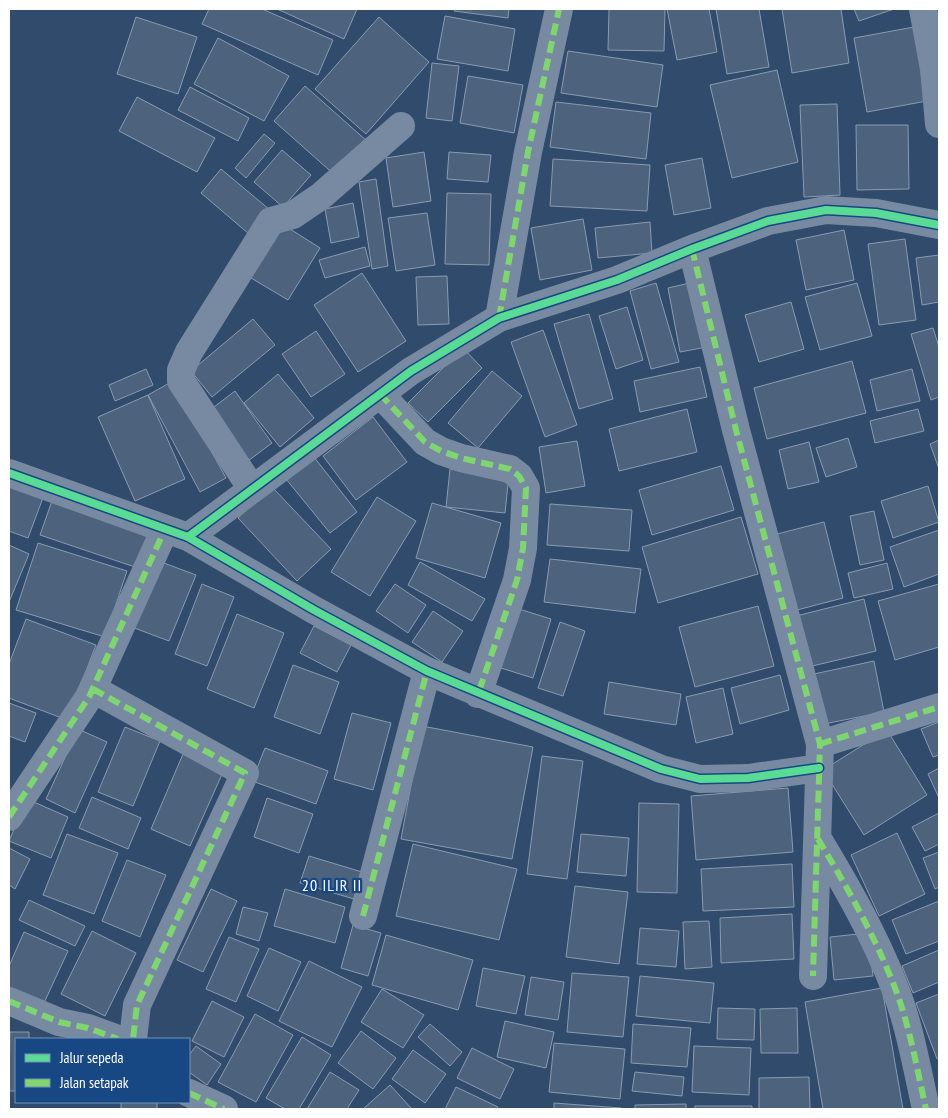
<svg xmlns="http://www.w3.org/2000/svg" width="948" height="1118" font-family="'PT Sans Narrow',sans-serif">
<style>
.building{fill:#4d627c;stroke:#8a9bb0}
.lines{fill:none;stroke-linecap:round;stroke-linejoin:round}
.minor{stroke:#778aa2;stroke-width:28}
.quiet{stroke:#7fd670;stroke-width:6;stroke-dasharray:12 6;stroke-linecap:butt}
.cycleway-casing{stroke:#184884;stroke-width:11}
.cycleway{stroke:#5adb95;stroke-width:8}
.labels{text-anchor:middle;stroke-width:4.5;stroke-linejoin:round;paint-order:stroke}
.quarter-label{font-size:16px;letter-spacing:1px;fill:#fff;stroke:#184884}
</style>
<rect width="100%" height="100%" fill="#304b6c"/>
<!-- building -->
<path class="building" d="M209,9H262L333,40L318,75L202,24Z
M277,9H357L344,39Z
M455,9H509L508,18L454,11Z
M609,9H665L664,51L608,50Z
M667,9H709L717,52L677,60Z
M716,9H759L769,67L727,74Z
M782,9H841L849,63L792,73Z
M854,9H894L859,21Z
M445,16L515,29L508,71L437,59Z
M136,17L197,37L178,94L117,74Z
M379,17L429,62L366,134L315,89Z
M914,27L927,101L867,112L854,38Z
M218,38L289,76L264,121L194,84Z
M568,51L663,65L657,107L561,93Z
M432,63L459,66L452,121L426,118Z
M777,70L798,162L732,178L710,85Z
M468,76L523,85L514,133L460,123Z
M305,86L368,142L337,177L274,121Z
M190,87L249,118L238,141L178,110Z
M137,97L215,138L197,172L119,131Z
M556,102L651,113L646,159L550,147Z
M837,104L840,195L804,197L800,105Z
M856,125H908L909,189L857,190Z
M264,134L275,143L246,178L235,168Z
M282,150L311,175L283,207L254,182Z
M424,152L431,201L393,207L386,158Z
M449,152L491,155L488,182L447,179Z
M702,158L711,208L674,215L665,165Z
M553,159L650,165L647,211L550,206Z
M221,169L270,210L249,234L201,193Z
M376,179L388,266L372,269L359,182Z
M447,193L491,194L489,265L445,264Z
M353,203L359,237L331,243L325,209Z
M427,213L435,265L396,271L388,218Z
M583,219L592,270L540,280L531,228Z
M279,222L320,248L288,300L246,275Z
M650,222L652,253L598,258L595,228Z
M844,230L854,280L806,290L796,240Z
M905,239L916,320L879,325L868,244Z
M365,247L370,266L325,278L319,260Z
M939,255V302L922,305L916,258Z
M362,273L406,341L358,372L314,305Z
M447,276L449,324L418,325L416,277Z
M694,282L707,347L680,352L668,288Z
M656,283L679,362L651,369L630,291Z
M857,283L872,336L820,350L805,297Z
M791,302L804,349L759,362L745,315Z
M627,307L643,360L616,369L599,316Z
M589,314L613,399L579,409L554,324Z
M253,319L275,345L212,397L191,371Z
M933,328L939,347V397L931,400L911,334Z
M543,330L577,425L545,437L511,342Z
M316,331L345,374L311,397L282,354Z
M463,348L482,368L428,422L408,403Z
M852,361L866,413L767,439L754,388Z
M700,367L707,397L640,412L634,381Z
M146,369L153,385L115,401L109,385Z
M912,369L920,401L877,411L870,380Z
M492,371L522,396L478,448L448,423Z
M278,374L314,418L280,447L244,403Z
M173,381L226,478L200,492L148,395Z
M235,391L272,443L248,461L210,410Z
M148,395L185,479L135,501L98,417Z
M687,409L697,452L619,471L609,429Z
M918,409L924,431L875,443L870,421Z
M373,417L407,462L356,500L323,456Z
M848,438L857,467L826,477L816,448Z
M939,440V469L930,444Z
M577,441L585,486L546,493L539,447Z
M809,442L819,482L788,489L779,450Z
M314,457L357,512L330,533L286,479Z
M721,466L734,510L652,535L639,490Z
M450,469L509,475L505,513L446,507Z
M9,482L44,495L28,538L9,531Z
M928,486L939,522L893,538L881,501Z
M272,487L331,549L297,581L238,518Z
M377,497L416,521L370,596L331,572Z
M53,498L151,532L138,568L40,535Z
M432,503L501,523L485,578L416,558Z
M550,504L632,510L629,551L547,545Z
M874,511L884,560L860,565L850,516Z
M741,517L758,574L658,603L642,547Z
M824,522L843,598L793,611L773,535Z
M939,530V574L904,587L890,547Z
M38,543L127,571L105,637L16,610Z
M9,545L29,554L9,602Z
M550,559L641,569L635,613L544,602Z
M156,560L196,575L169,641L129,626Z
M420,562L485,599L472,621L408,585Z
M887,563L893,589L854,598L848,573Z
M202,584L234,597L207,666L175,654Z
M395,584L426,605L408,633L376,611Z
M939,584V647L895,660L878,601Z
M864,599L876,651L808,667L796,616Z
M758,606L774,666L695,687L679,627Z
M519,609L551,619L533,678L501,668Z
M433,611L463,631L442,662L412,642Z
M237,614L284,633L254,708L207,689Z
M26,619L96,645L67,720L9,698V664Z
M560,622L585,631L563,696L538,688Z
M314,626L351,645L337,672L300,653Z
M874,661L884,712L824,724L814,674Z
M293,665L339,682L320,734L274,717Z
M780,675L789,710L740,724L731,688Z
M609,682L681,694L676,725L604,714Z
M723,688L733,734L696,743L686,697Z
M9,703L36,713L25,742L9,736Z
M352,713L391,723L373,790L334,779Z
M939,722V755L933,757L921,729Z
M422,726L533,747L512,859L401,839Z
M125,727L160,741L133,806L98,792Z
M78,729L107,742L75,813L46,799Z
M887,730L927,795L864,835L823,770Z
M265,748L328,771L316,804L252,781Z
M183,754L223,772L190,846L151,829Z
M542,756L583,761L567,879L527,874Z
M939,768V798L928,774Z
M788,788L793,852L696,860L691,796Z
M92,797L141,818L128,849L79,828Z
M267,798L313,814L299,853L254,837Z
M27,799L68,817L51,858L9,841Z
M639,803L679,804L677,893L637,892Z
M939,813V844L925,851L912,827Z
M897,833L925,894L879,916L851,855Z
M67,834L118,853L94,914L43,895Z
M581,834L629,838L626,876L577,872Z
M413,844L517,869L499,940L396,916Z
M9,848L30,859L15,889L9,885Z
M939,852V887L935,889L923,858Z
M309,856L362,872L354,899L300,883Z
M127,860L166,875L140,937L102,921Z
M792,864L794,907L703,911L701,869Z
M575,886L628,892L619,964L566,957Z
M211,889L237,901L203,972L177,960Z
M285,889L345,907L335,943L274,926Z
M29,900L85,926L75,946L19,920Z
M939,901V941L906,954L892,920Z
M243,907L268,913L259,941L236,934Z
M792,914L794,959L721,963L720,918Z
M709,921L712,967L685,969L683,922Z
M353,925L381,933L368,976L341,968Z
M640,928L679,931L676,967L637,964Z
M92,931L136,953L105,1016L61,994Z
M24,932L68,951L44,1003L9,987V966Z
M868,933L873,976L834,980L830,937Z
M386,935L473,960L458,1010L372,985Z
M229,937L259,949L236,1002L206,989Z
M269,948L301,962L278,1011L247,996Z
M939,950V982L913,993L902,966Z
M309,961L362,987L332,1047L279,1021Z
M483,968L525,976L516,1014L476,1006Z
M572,973L629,977L623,1037L567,1032Z
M640,976L714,983L710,1023L636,1016Z
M531,977L564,982L558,1020L525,1015Z
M882,988L903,1109H823L805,1002Z
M382,989L424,1015L403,1048L361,1022Z
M939,994V1058L937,1059L916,1003Z
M212,1001L244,1017L224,1057L192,1041Z
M718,1008L755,1009L754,1040L717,1039Z
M797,1008L798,1053H761L760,1009Z
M255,1014L293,1035L256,1102L218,1082Z
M505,1021L554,1032L546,1068L497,1057Z
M430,1024L462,1052L450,1066L418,1037Z
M633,1024L691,1028L687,1067L631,1063Z
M361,1031L396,1058L373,1089L338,1063Z
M10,1032H29V1039H16V1091H9Z
M302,1037L331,1055L299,1109H285L266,1098Z
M554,1043L625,1049L620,1099L549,1092Z
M196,1046L221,1064L207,1085L189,1072V1055Z
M694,1046L751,1048L749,1095L692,1092Z
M472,1048L514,1069L500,1099L457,1078Z
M413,1050L446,1074L425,1103L392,1079Z
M330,1072L359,1090L347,1109H307Z
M635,1072L684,1077L682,1096L632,1091Z
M809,1077L810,1109H759V1078Z
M390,1085L412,1109H363Z
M456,1087L498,1107L497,1109H445Z
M121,1102H157V1109H121Z
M554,1103L621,1108V1109H554Z
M686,1104V1109H635V1105Z
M695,1106H752V1109H695Z"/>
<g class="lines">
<!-- minor -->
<path class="minor" d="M923,9L934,69L939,124
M692,249L736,430L820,744L813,976
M499,318L528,152L559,9
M380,394L425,442L441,451L461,458L510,469L519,476L526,488L523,548L517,580L478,694
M9,473L188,537L314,610L427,671L661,769L700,779L748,778L819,768
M252,489L181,381V370L189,352L271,221L293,215L321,196L401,126
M188,537L411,371L499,318L617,280L692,249L768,221L826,210L876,213L939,225
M93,689L245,773L137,1005L133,1039
M820,744L939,707
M9,817L89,697L165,529
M818,839C847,887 875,936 895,988C910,1027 917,1069 926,1109
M363,916L427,671
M9,1001L59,1022L88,1028L118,1039
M189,1093L224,1109"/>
<!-- quiet -->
<path class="quiet" d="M692,249L736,430L820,744L813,976
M499,318L528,152L559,9
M380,394L425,442L441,451L461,458L510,469L519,476L526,488L523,548L517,580L478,694
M93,689L245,773L137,1005L133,1039
M820,744L939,707
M9,817L89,697L165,529
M818,839C847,887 875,936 895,988C910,1027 917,1069 926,1109
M363,916L427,671
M9,1001L59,1022L88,1028L118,1039
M189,1093L224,1109"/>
<defs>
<path id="cycleway" d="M9,473L188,537L314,610L427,671L661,769L700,779L748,778L819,768
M188,537L411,371L499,318L617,280L692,249L768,221L826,210L876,213L939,225"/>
</defs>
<!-- cycleway casing -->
<use href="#cycleway" class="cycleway-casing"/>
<!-- cycleway -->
<use href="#cycleway" class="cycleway"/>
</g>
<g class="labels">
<!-- quarter labels -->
<g class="quarter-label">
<text x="332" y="891">20 ILIR II</text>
</g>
</g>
<!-- border -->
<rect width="948" height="1118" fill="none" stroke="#ffffff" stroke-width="20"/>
<!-- legend -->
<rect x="15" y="1038" width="175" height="65" fill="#184884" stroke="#7491b5"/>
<rect x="25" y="1054" width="25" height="8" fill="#5adb95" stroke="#7491b5"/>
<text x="60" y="1063" font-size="15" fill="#ffffff">Jalur sepeda</text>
<rect x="25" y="1079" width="25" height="8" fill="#7fd670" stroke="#7491b5"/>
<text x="60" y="1088" font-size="15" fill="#ffffff">Jalan setapak</text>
</svg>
